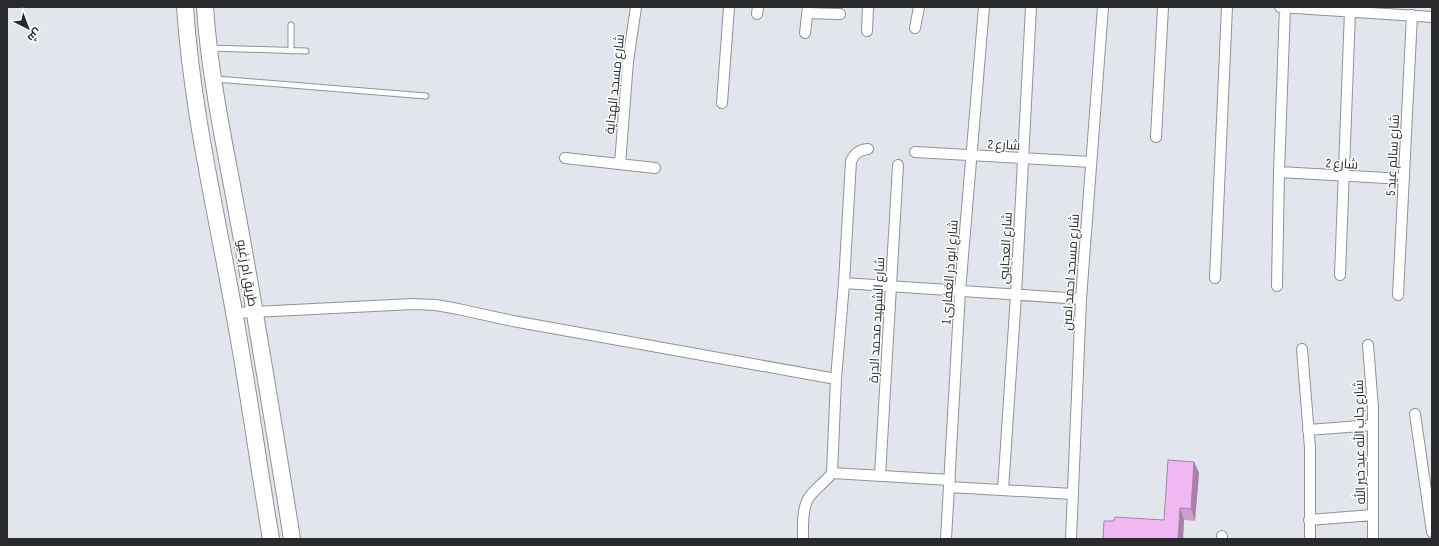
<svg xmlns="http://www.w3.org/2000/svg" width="1439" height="546" font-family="'Sofia Sans Condensed',Cairo,sans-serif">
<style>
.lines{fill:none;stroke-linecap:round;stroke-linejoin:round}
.service-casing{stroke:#8f9398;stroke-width:7}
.minor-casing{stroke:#8f9398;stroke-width:12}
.primary-casing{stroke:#8f9398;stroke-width:18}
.service{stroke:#fff;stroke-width:5}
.minor{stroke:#fff;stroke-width:10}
.primary{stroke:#fff;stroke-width:16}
.wall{fill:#ce9ed1}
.shaded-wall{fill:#a781aa}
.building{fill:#efb8f3;stroke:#a781aa}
.labels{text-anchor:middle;stroke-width:3;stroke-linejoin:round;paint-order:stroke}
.street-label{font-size:13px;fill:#282a2c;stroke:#fff}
</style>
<rect width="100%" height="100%" fill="#e2e6ec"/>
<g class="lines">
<defs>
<path id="service" d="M211,48L306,51
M291,51V25
M216,79L426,96"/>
<path id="minor" d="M1280,7L1432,17
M807,13L840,14
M757,14L758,7
M915,28L919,7
M867,31L868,7
M805,33L808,7
M722,103L729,7
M1156,137L1163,7
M915,152L1091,162
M565,158L655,168
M620,164L628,61L636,7
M1279,172L1404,179
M1340,275L1350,11
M1215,278L1227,7
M844,283L1081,299
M1277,286L1279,172L1285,7
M1398,295L1412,15
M234,313L413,304L436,305L458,309L513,321L836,379
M1368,345L1373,408V539
M1302,349L1310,448V539
M1415,414L1432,532
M1308,430L1373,425
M832,473L836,379L844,283L851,161C855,153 859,150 868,149
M832,473L950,480
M880,476L898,165
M949,487L1073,494
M1003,490L1016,295L1031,7
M1309,520L1373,515
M803,539C803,527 802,512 807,501C812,490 825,483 832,473
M946,539L960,291L984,7
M1071,539L1081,299L1103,7
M1222,539V536"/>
<path id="primary" d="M185,7C192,110 216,211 234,312C248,387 258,463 271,539
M205,7C210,84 229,164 242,240C260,340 276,439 292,539"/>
</defs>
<!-- service casing -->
<use href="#service" class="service-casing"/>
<!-- minor casing -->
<use href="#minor" class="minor-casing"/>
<!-- primary casing -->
<use href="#primary" class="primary-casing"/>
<!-- service -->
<use href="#service" class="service"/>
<!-- minor -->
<use href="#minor" class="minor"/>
<!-- primary -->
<use href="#primary" class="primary"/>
</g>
<!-- wall -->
<path class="wall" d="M1194,462L1199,473L1195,521L1184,520L1183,539L1114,521L1164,520Z"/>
<!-- shaded-wall -->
<path class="shaded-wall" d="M1194,462L1199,473L1195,521L1191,509Z
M1180,508L1184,520L1183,539H1178Z"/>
<!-- building -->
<path class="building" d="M1168,460L1194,462L1191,509L1180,508L1178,539H1103L1104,521H1114L1115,517L1164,520Z"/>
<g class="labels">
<!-- street labels -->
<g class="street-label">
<text transform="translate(614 84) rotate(-84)" y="5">شارع مسجد الهداية</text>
<text transform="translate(1004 144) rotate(3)" y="5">شارع 2</text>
<text transform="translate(1392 155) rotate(-87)" y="5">شارع سالم عيد 5</text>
<text transform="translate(1342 163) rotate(3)" y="5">شارع 2</text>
<text transform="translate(1005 248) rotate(-87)" y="5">شارع العجايبى</text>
<text transform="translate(949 272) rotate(-86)" y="5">شارع ابو ذر الغفارى 1</text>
<text transform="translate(1070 272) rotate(-86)" y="5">شارع مسجد احمد امين</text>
<text transform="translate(248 273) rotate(80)" y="5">طريق ام زغيو</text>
<text transform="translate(876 320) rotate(-87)" y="5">شارع الشهيد محمد الدرة</text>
<text transform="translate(1359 442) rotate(-91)" y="5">شارع جاب الله عيد خير الله</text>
</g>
</g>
<!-- border -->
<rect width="1439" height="546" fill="none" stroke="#282a2c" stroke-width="16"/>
<!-- north arrow -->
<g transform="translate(28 28) rotate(138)" stroke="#ffffff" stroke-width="3" paint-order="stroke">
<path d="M0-3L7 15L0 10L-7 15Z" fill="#282a2c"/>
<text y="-6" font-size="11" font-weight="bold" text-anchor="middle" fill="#282a2c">ش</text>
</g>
</svg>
